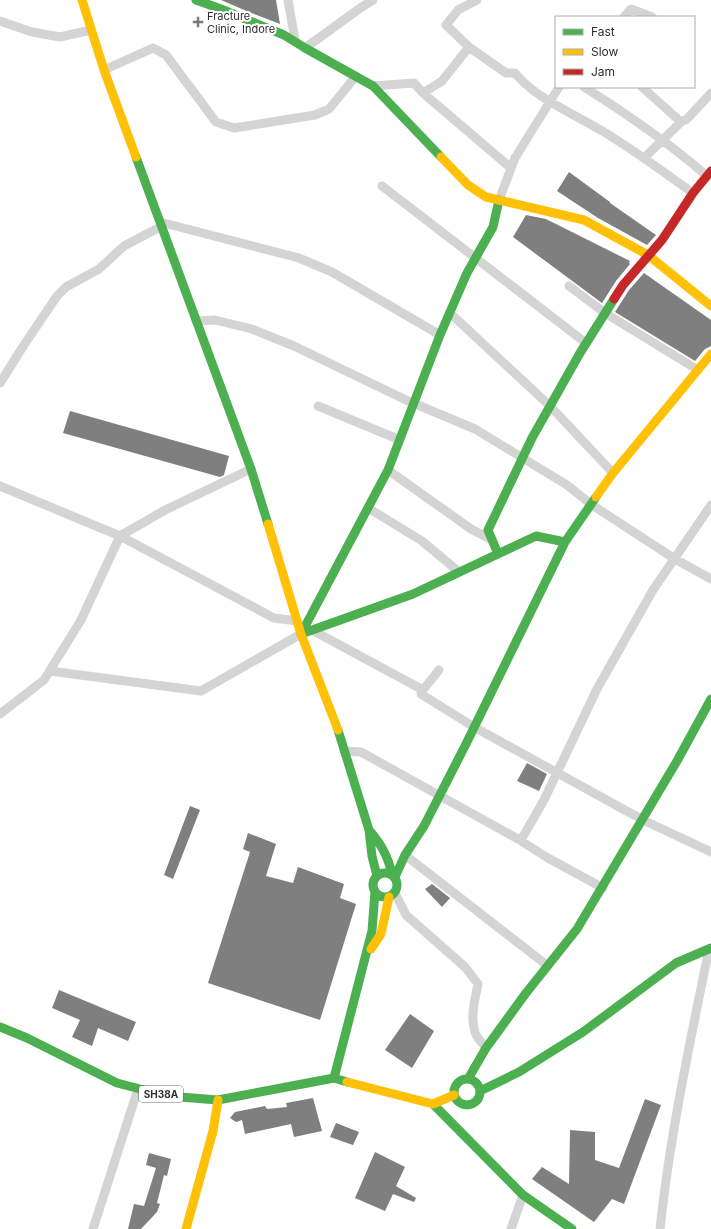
<svg xmlns="http://www.w3.org/2000/svg" width="711" height="1229" font-family="Inter,sans-serif">
<style>
.building{fill:#7f7f7f}
.lines{fill:none;stroke-linecap:round;stroke-linejoin:round}
.street{stroke:#d4d4d4;stroke-width:9}
.fast{stroke:#4caf50;stroke-width:9}
.slow{stroke:#ffc107;stroke-width:9}
.jam{stroke:#c62828;stroke-width:9}
.poi-dot{fill:#787878;stroke:#fff;stroke-width:1.5}
.labels{text-anchor:middle;stroke-width:4;stroke-linejoin:round;paint-order:stroke}
.shield{fill:#fff;stroke:#6d6d6d;stroke-width:1}
.shield-label{font-size:10px;font-weight:bold;fill:#2f2f2f}
.poi-label{font-size:11px;fill:#2f2f2f;stroke:#fff;text-anchor:start}
</style>
<rect width="100%" height="100%" fill="#fff"/>
<!-- building -->
<path class="building" d="M221,0H276L280,24L249,12Z
M569,172L610,202V203L656,235L647,245L598,218L557,191Z
M526,215L546,219L630,261L629,263L630,264L616,281L602,303L513,237Z
M644,273L711,320V346L705,349L695,361L615,312L629,290Z
M70,411L229,456L224,475L220,477L63,433Z
M527,763L547,774L539,791L517,781Z
M190,806L200,810L173,879L164,875Z
M248,833L276,844L266,876L293,883L298,867L344,884L340,898L356,904L320,1020L208,983L250,852L243,849Z
M432,884L450,898L442,907L425,889Z
M59,990L136,1022L128,1041L98,1028L92,1046L72,1037L80,1020L52,1008Z
M410,1014L434,1031L412,1068L385,1050Z
M313,1098L322,1131L294,1137L291,1124L245,1134L242,1120L236,1122L230,1118L235,1112L265,1106L267,1109L287,1107L286,1103Z
M645,1099L661,1105L624,1204L612,1199L594,1222L532,1179L542,1167L569,1184L570,1130L595,1132V1160L619,1168Z
M336,1123L359,1132L353,1145L330,1137Z
M375,1152L405,1167L396,1186L416,1198L414,1202L393,1194L385,1211L355,1198Z
M149,1153L171,1159L167,1176L164,1175L157,1203L160,1204L157,1212L141,1229H128L134,1204L144,1206L156,1168L146,1165Z"/>
<g class="lines">
<!-- street -->
<path class="street" d="M288,0L295,40
M624,17L631,9L652,17
M0,21L32,32L60,37L91,30
M469,47L506,73H515C537,100 575,114 604,132C635,151 664,172 693,193
M305,48L359,9L373,0
M104,70L153,48L166,55L216,122L234,128L315,115L329,109L356,76
M373,86L414,83L423,93L511,168
M584,87C627,114 669,143 707,176
M642,87L681,122
M423,93L442,81L469,47L446,25L458,10L477,0
M644,158L681,122L687,119L711,93
M382,186L586,343
M499,200L515,158L559,87
M160,222L299,258L332,272L440,335
M569,286L605,313L698,370
M450,313L550,406L613,473
M196,321L215,320L252,329L294,346L406,400L475,429L567,485L592,505L675,559L711,579
M0,383L22,348L57,296L66,287L99,269L124,246L162,226
M318,406L400,440
M388,470L471,529L492,540
M0,486L120,536L274,618L297,621
M368,508L422,541L459,572
M312,630L423,690L439,670
M50,671L201,691L301,634
M421,694L474,727L643,820L711,852
M0,714L44,680L81,620L120,536L165,510L251,469
M344,751L361,752L518,839L548,858L603,888
M521,840L544,800L597,689L653,590L711,505
M405,855L548,966
M395,893L406,915L465,967L478,984C475,999 470,1017 475,1032C476,1038 483,1043 486,1048
M93,1229L138,1089
M511,1229L523,1195
M660,1229C670,1135 690,1042 709,949"/>
<!-- fast -->
<path class="fast" d="M196,0L221,9L284,35L305,48L373,86L441,157
M136,157L251,469L268,524
M498,554L488,530L532,438L580,353L614,299
M301,634L413,594L536,536L565,542L596,497
M301,634L388,470L440,335L467,273L493,227L499,200
M338,730L369,830L372,856L377,876
M369,830C381,844 388,856 392,874
M373 885a12 12 0 1 1 24 0a12 12 0 1 1-24 0Z
M395,877L405,855L424,826L465,746L565,542
M0,1027L27,1038L117,1083L167,1096L218,1100L334,1078L347,1082
M334,1078L372,931L375,891
M468,1079L486,1048L526,993L577,929L677,761L711,699
M454 1092a13 13 0 1 1 26 0a13 13 0 1 1-26 0Z
M480,1091L519,1072L583,1032L676,963L711,948
M433,1104L523,1195L572,1229"/>
<!-- slow -->
<path class="slow" d="M82,0L104,70L136,157
M441,157L468,185L486,197L584,220L648,255L711,306
M596,497L613,473L711,354
M268,524L301,634L338,730
M371,949L381,934L389,897
M347,1082L433,1104L454,1095
M186,1229L213,1131L218,1100"/>
<!-- jam -->
<path class="jam" d="M614,299L623,285L662,240L693,193L711,171"/>
</g>
<!-- markers -->
<path class="poi-dot" d="M196 16h4v4h4v4h-4v4h-4v-4h-4v-4h4z"/>
<g class="labels">
<!-- shield labels -->
<rect class="shield" x="139" y="1086" width="44" height="16" rx="3"/>
<g class="shield-label">
<text x="161" y="1098">SH38A</text>
</g>
<!-- poi labels -->
<g class="poi-label">
<text x="207" y="20">Fracture<tspan x="207" dy="13">Clinic, Indore</tspan></text>
</g>
</g>
<!-- legend -->
<rect x="555" y="16" width="140" height="72" fill="#ffffff" stroke="#acacac"/>
<rect x="563" y="29" width="20" height="6" fill="#4caf50" stroke="#acacac"/>
<text x="591" y="36" font-size="12" fill="#2f2f2f">Fast</text>
<rect x="563" y="49" width="20" height="6" fill="#ffc107" stroke="#acacac"/>
<text x="591" y="56" font-size="12" fill="#2f2f2f">Slow</text>
<rect x="563" y="69" width="20" height="6" fill="#c62828" stroke="#acacac"/>
<text x="591" y="76" font-size="12" fill="#2f2f2f">Jam</text>
</svg>
